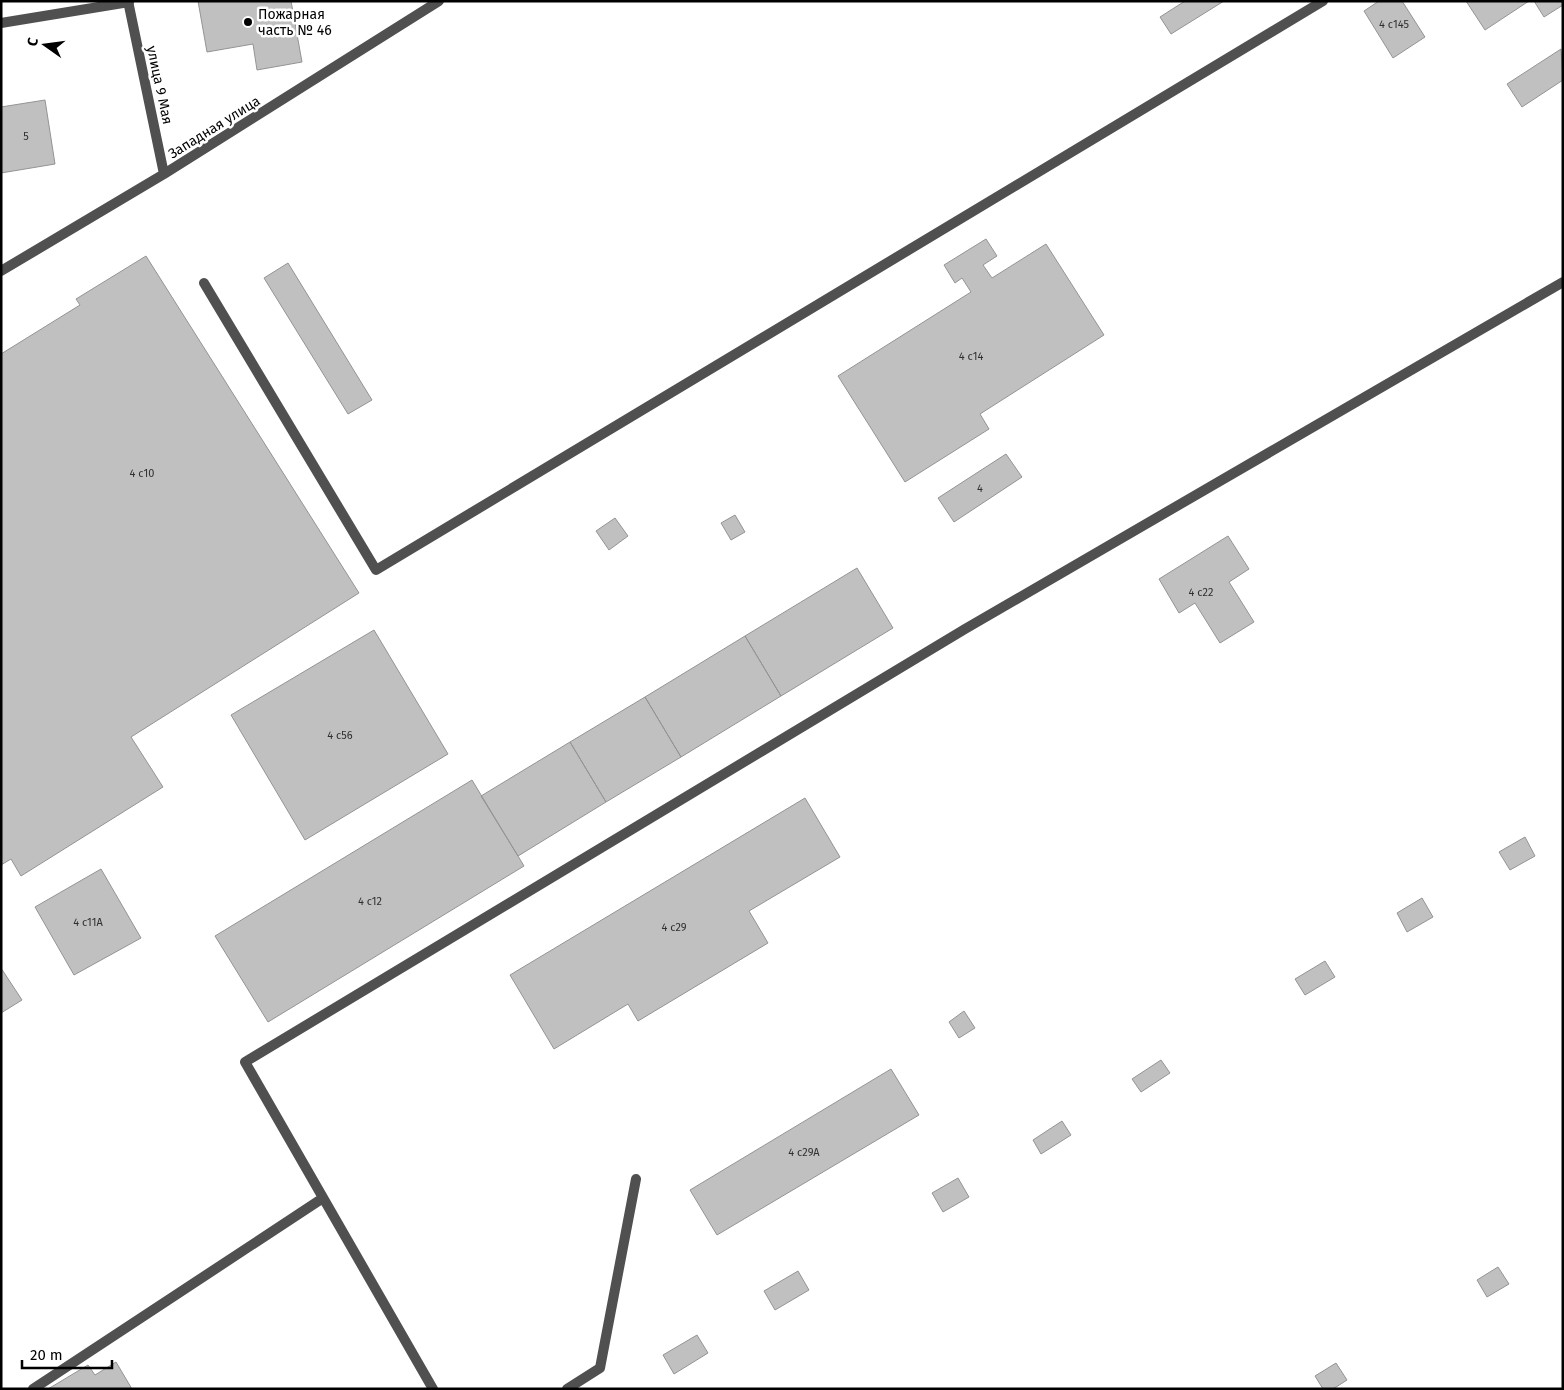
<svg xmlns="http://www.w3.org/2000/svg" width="1564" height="1390" font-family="'Fira Sans',sans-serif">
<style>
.building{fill:#c0c0c0;stroke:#949494}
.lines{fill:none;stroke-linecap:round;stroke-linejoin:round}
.service{stroke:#505050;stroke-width:10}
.minor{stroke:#505050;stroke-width:10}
.tertiary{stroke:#505050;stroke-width:10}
.poi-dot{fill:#000;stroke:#fff;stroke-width:2}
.labels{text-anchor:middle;stroke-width:5;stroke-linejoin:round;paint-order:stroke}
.number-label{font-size:11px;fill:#303030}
.poi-label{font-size:14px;fill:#000;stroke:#fff;text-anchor:start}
.street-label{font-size:14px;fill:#000;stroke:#fff}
</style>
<rect width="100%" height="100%" fill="#fff"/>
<!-- building -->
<path class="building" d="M198,1H291L302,62L257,70L253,44L207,52Z
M1185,1H1224L1171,34L1160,17Z
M1379,1H1402L1425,37L1393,58L1364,11Z
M1466,1H1529L1485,30Z
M1534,1H1563V5L1544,17Z
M1561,49L1563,80L1522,107L1507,84Z
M45,100L55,164L1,173V107Z
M986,239L997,256L983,265L992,278L1046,244L1104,335L980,414L989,429L905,482L838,376L971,292L962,278L955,283L944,265Z
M146,256L359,593L131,737L163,787L21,876L11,859L1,865V354L80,305L76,299Z
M288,263L372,400L348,414L264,278Z
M1006,454L1022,477L954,522L938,498Z
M735,515L745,532L731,540L721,523Z
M615,518L628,536L609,550L596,531Z
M1228,536L1249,569L1229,582L1254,622L1220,643L1195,603L1179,613L1159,579Z
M857,568L893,628L781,696L745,636Z
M374,630L448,754L305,840L231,715Z
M745,636L781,696L681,757L645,697Z
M645,697L681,757L606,802L570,742Z
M570,742L606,802L518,856L481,796Z
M472,780L524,866L268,1022L215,936Z
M805,798L840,857L749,911L768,943L638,1021L628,1004L554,1049L510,975Z
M1525,837L1535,856L1510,870L1499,852Z
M101,869L141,938L74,975L35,907Z
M1422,898L1433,917L1407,932L1397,913Z
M1325,961L1335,977L1305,995L1295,979Z
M1,968L22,1000L1,1013Z
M964,1011L975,1028L959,1038L949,1022Z
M1161,1060L1170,1073L1141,1092L1132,1079Z
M891,1069L919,1115L717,1235L690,1190Z
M1062,1121L1071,1135L1041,1154L1033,1140Z
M958,1178L969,1197L943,1212L932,1193Z
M1498,1267L1509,1284L1487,1297L1477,1280Z
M798,1271L809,1290L775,1310L764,1291Z
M697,1335L708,1353L674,1374L663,1355Z
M116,1362L132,1389H48L88,1365L95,1375Z
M1336,1363L1347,1380L1333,1389H1323L1315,1376Z"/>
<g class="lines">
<!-- service -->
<path class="service" d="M204,283L376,570L1323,1
M33,1389L323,1198
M433,1389L245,1062L965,629L1563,282
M567,1389L600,1368L636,1179"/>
<!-- minor -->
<path class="minor" d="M1,23L129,2"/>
<!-- tertiary -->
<path class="tertiary" d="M128,1L164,174
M1,271L164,174L439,1"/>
</g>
<!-- markers -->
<circle class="poi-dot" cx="248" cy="22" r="5"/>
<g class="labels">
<!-- number labels -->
<g class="number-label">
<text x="1394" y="28">4 с145</text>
<text x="26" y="140">5</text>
<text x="971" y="360">4 с14</text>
<text x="142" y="477">4 с10</text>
<text x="980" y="492">4</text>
<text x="1201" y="596">4 с22</text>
<text x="340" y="739">4 с56</text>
<text x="370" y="905">4 с12</text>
<text x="88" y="926">4 с11А</text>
<text x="674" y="931">4 с29</text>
<text x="804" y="1156">4 с29А</text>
</g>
<!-- poi labels -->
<g class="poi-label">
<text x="258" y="19">Пожарная<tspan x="258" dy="16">часть № 46</tspan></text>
</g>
<!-- street labels -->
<g class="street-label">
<text transform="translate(160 85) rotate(78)" y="5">улица 9 Мая</text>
<text transform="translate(214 127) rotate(-32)" y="5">Западная улица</text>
</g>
</g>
<!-- border -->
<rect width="1564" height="1390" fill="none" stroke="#000000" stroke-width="5"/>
<!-- north arrow -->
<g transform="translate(45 45) rotate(284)" stroke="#ffffff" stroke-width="4" paint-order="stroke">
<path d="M0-4L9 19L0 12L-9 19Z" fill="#000000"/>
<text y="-8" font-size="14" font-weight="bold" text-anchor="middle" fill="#000000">С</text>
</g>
<!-- scale -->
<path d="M22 1360v8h90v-8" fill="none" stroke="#000000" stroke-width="2.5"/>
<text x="30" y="1360" font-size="15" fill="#000000" stroke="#ffffff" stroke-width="4" paint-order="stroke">20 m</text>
</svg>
